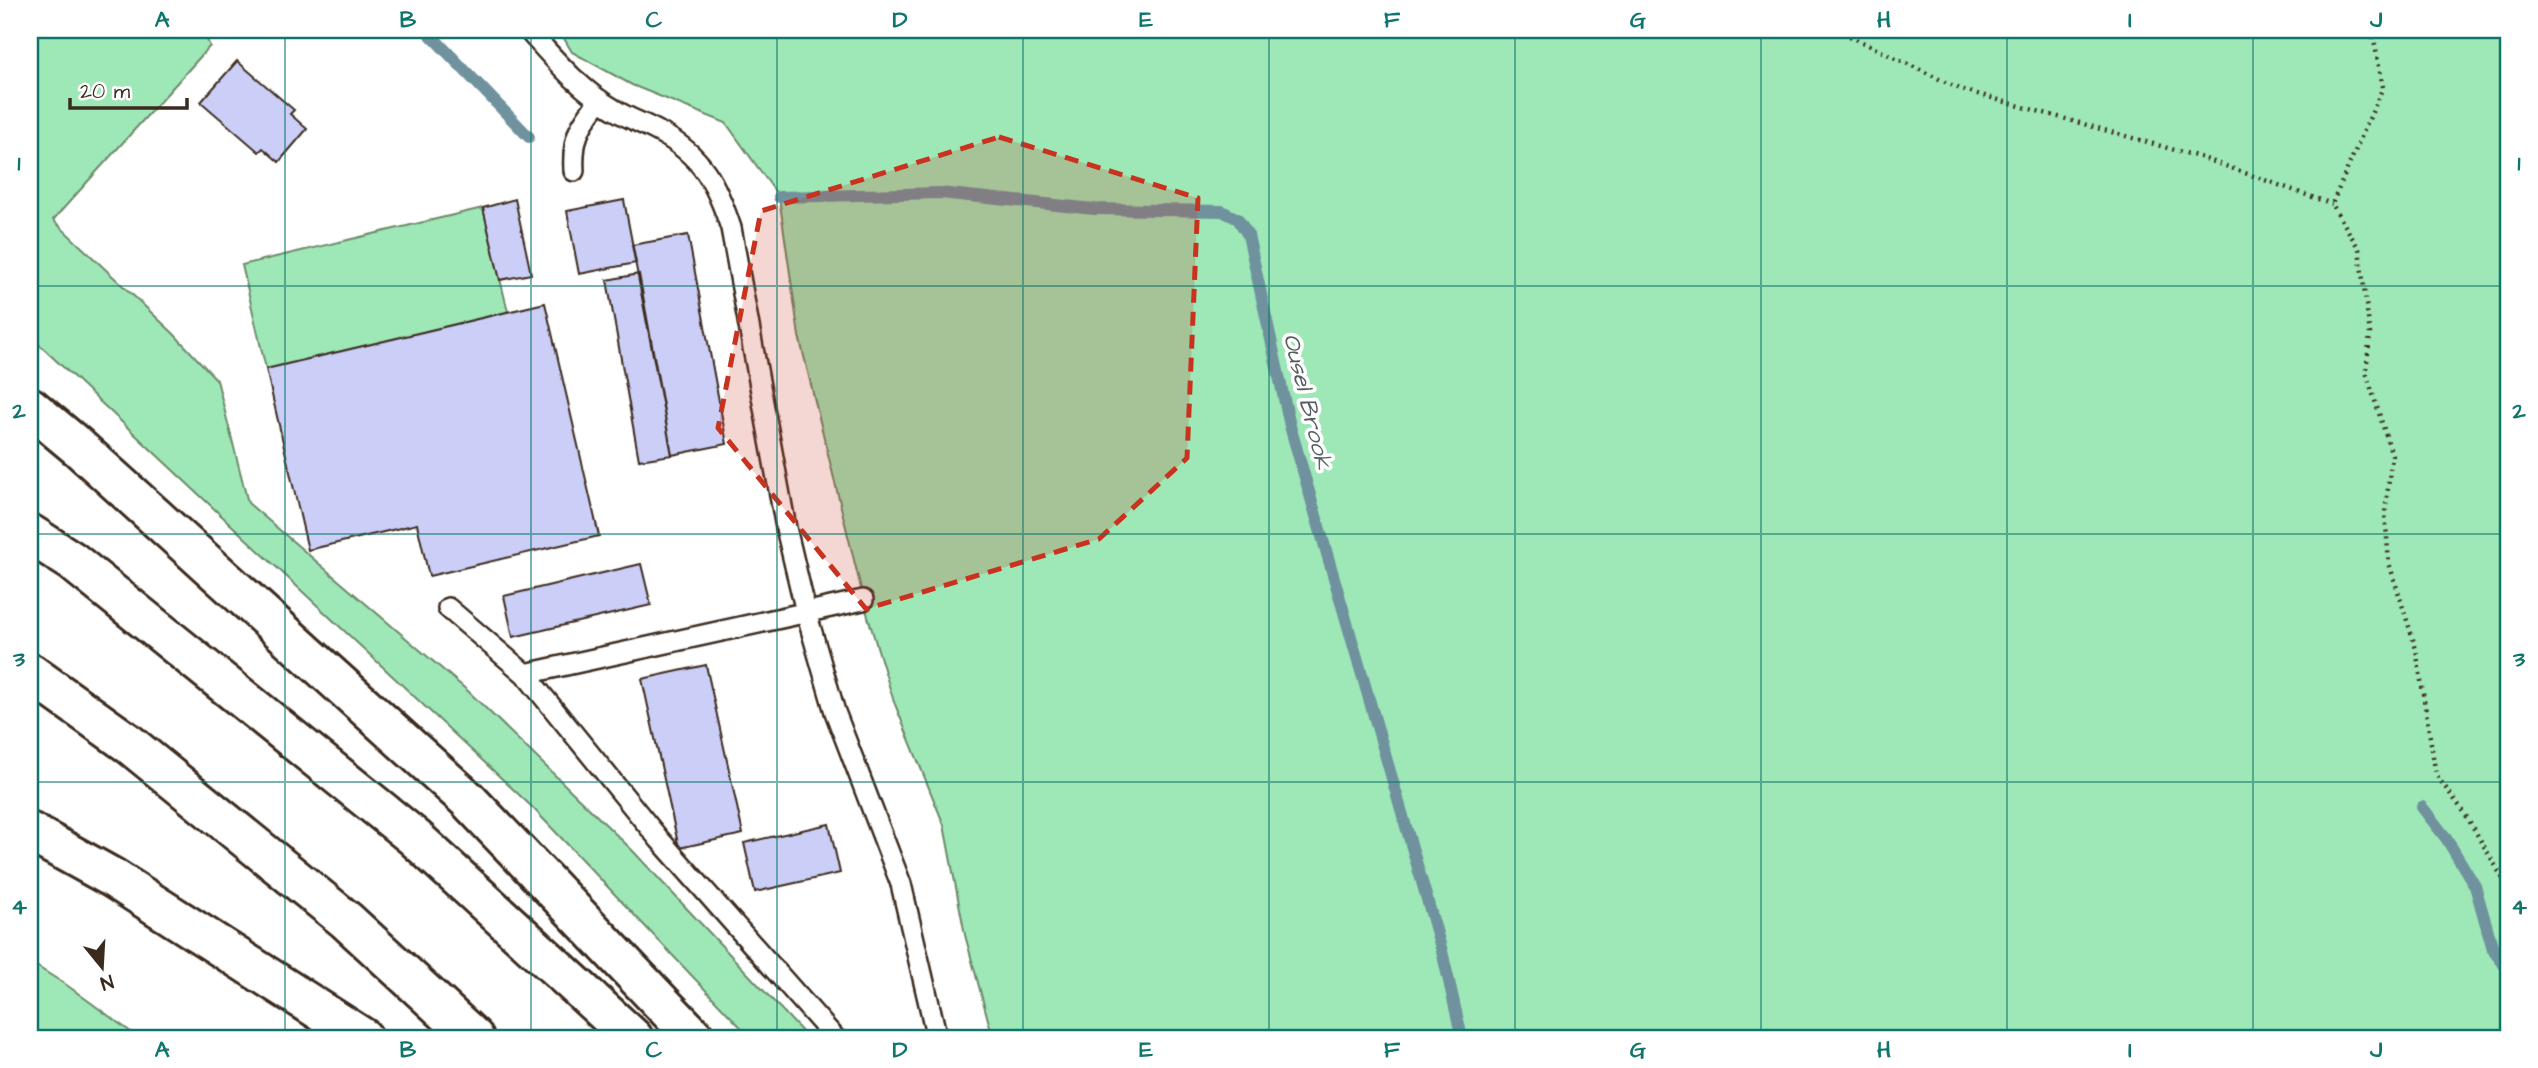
<svg xmlns="http://www.w3.org/2000/svg" width="2538" height="1068" font-family="'Architects Daughter',sans-serif">
<style>
.green{fill:#9ee8b7;stroke:#6c896a;stroke-width:2}
.lines{fill:none;stroke-linecap:round;stroke-linejoin:round}
.stream{stroke:#6f929e;stroke-width:12}
.building{fill:#cbcff8;stroke:#3b2a1e;stroke-width:2}
.lane-casing{stroke:#3b2a1e;stroke-width:24}
.highway-casing{stroke:#3b2a1e;stroke-width:44}
.path{stroke:#3b2a1e;stroke-width:4.5;stroke-dasharray:2 5;stroke-linecap:butt}
.lane{stroke:#fff;stroke-width:19}
.highway{stroke:#fff;stroke-width:38}
.marked{fill:#c8321e;fill-opacity:0.2;stroke:#c8321e;stroke-width:5;stroke-dasharray:14 9;stroke-linejoin:round}
.grid{fill:none;stroke:#0f766e;stroke-width:2;stroke-opacity:0.55}
.labels{text-anchor:middle;stroke-width:7;stroke-linejoin:round;paint-order:stroke}
.water-label{font-size:24px;font-style:italic;fill:#555e5e;stroke:#fff}
.neatline{fill:none;stroke:#0f766e;stroke-width:2.5}
.grid-label{font-size:23px;text-anchor:middle;font-weight:bold;fill:#0f766e}
</style>
<rect width="100%" height="100%" fill="#fff"/>
<filter id="ink" filterUnits="userSpaceOnUse"><feTurbulence type="fractalNoise" baseFrequency=".0143" numOctaves="2"/><feDisplacementMap in="SourceGraphic" scale="14" xChannelSelector="R" yChannelSelector="G"/><feConvolveMatrix kernelMatrix="1 2 1 2 8 2 1 2 1" color-interpolation-filters="sRGB"/></filter>
<g filter="url(#ink)">
<!-- green -->
<path class="green" d="M30,30H202L210,46L53,220L173,333L217,380L248,503L469,692L632,850L808,1038H751L531,806L30,336Z
M559,30H2508V1038H993L965,935L944,825L894,702L868,617L799,336L779,197L726,123L632,85L572,52Z
M483,208L508,312L266,369L242,265Z
M30,962L68,986L139,1038H30Z"/>
<g class="lines">
<!-- stream -->
<path class="stream" d="M426,30L529,137
M779,197L940,193L1094,209L1222,211L1238,219L1248,235L1290,426L1442,951L1462,1038
M2422,807L2446,838L2475,886L2493,949L2508,970"/>
</g>
<!-- building -->
<path class="building" d="M237,61L294,110L290,114L307,129L279,162L263,148L259,152L201,102Z
M515,199L531,274L500,280L483,208Z
M624,200L636,263L579,274L567,211Z
M688,235L727,444L672,455L632,245Z
M639,274L672,455L639,460L607,280Z
M545,303L599,536L429,576L417,524L308,550L266,369Z
M641,564L651,605L513,637L504,596Z
M706,665L743,834L679,848L642,679Z
M829,824L840,873L755,892L744,843Z"/>
<g class="lines">
<defs>
<path id="lane" d="M528,30C555,60 580,90 615,110C629,119 645,124 659,132C702,155 716,183 731,228L786,528L806,612L835,712L901,884L937,1038
M574,171C572,137 580,125 600,100
M448,608L525,674
M835,1038L659,839L525,674L863,600"/>
<path id="highway" d="M30,407L78,447L467,799L695,1038
M30,534L72,561L414,837L633,1038
M30,673L128,743L346,920L474,1038
M30,832L113,878L363,1038"/>
</defs>
<!-- lane casing -->
<use href="#lane" class="lane-casing"/>
<!-- highway casing -->
<use href="#highway" class="highway-casing"/>
<!-- path -->
<path class="path" d="M1837,30L1960,89L2203,158L2332,204
M2372,30L2383,87L2332,204L2359,249L2370,334L2366,372L2392,455L2385,513L2389,563L2416,649L2436,775L2464,812L2502,877L2508,878
M2503,878L2508,892"/>
<!-- lane -->
<use href="#lane" class="lane"/>
<!-- highway -->
<use href="#highway" class="highway"/>
</g>
</g>
<!-- marked area -->
<path class="marked" d="M999,137L1198,198L1187,458L1099,539L866,609L718,428L761,211Z"/>
<!-- grid -->
<path class="grid" d="M285,30V1038M531,30V1038M777,30V1038M1023,30V1038M1269,30V1038M1515,30V1038M1761,30V1038M2007,30V1038M2253,30V1038M30,286H2508M30,534H2508M30,782H2508"/>
<g class="labels">
<!-- water labels -->
<g class="water-label">
<text transform="translate(1308 401) rotate(76)" y="8">Ousel Brook</text>
</g>
</g>
<!-- margin -->
<rect width="2538" height="1068" fill="none" stroke="#fff" stroke-width="77"/>
<!-- north arrow -->
<g transform="translate(102 967) rotate(162)" stroke="#ffffff" stroke-width="5" paint-order="stroke">
<path d="M0-5L12 26L0 18L-12 26Z" fill="#3b2a1e"/>
<text y="-10" font-size="19" font-weight="bold" text-anchor="middle" fill="#3b2a1e">N</text>
</g>
<!-- scale -->
<path d="M70 98v10h117v-10" fill="none" stroke="#3b2a1e" stroke-width="3.5"/>
<text x="80" y="98" font-size="21" fill="#3b2a1e" stroke="#ffffff" stroke-width="5" paint-order="stroke">20 m</text>
<rect x="38" y="38" width="2462" height="992" class="neatline"/>
<g class="grid-label">
<text x="162" y="27">A</text>
<text x="408" y="27">B</text>
<text x="654" y="27">C</text>
<text x="900" y="27">D</text>
<text x="1146" y="27">E</text>
<text x="1392" y="27">F</text>
<text x="1638" y="27">G</text>
<text x="1884" y="27">H</text>
<text x="2130" y="27">I</text>
<text x="2376" y="27">J</text>
<text x="19" y="170">1</text>
<text x="2519" y="170">1</text>
<text x="19" y="418">2</text>
<text x="2519" y="418">2</text>
<text x="19" y="666">3</text>
<text x="2519" y="666">3</text>
<text x="19" y="914">4</text>
<text x="2519" y="914">4</text>
<text x="162" y="1057">A</text>
<text x="408" y="1057">B</text>
<text x="654" y="1057">C</text>
<text x="900" y="1057">D</text>
<text x="1146" y="1057">E</text>
<text x="1392" y="1057">F</text>
<text x="1638" y="1057">G</text>
<text x="1884" y="1057">H</text>
<text x="2130" y="1057">I</text>
<text x="2376" y="1057">J</text>
</g>
</svg>
